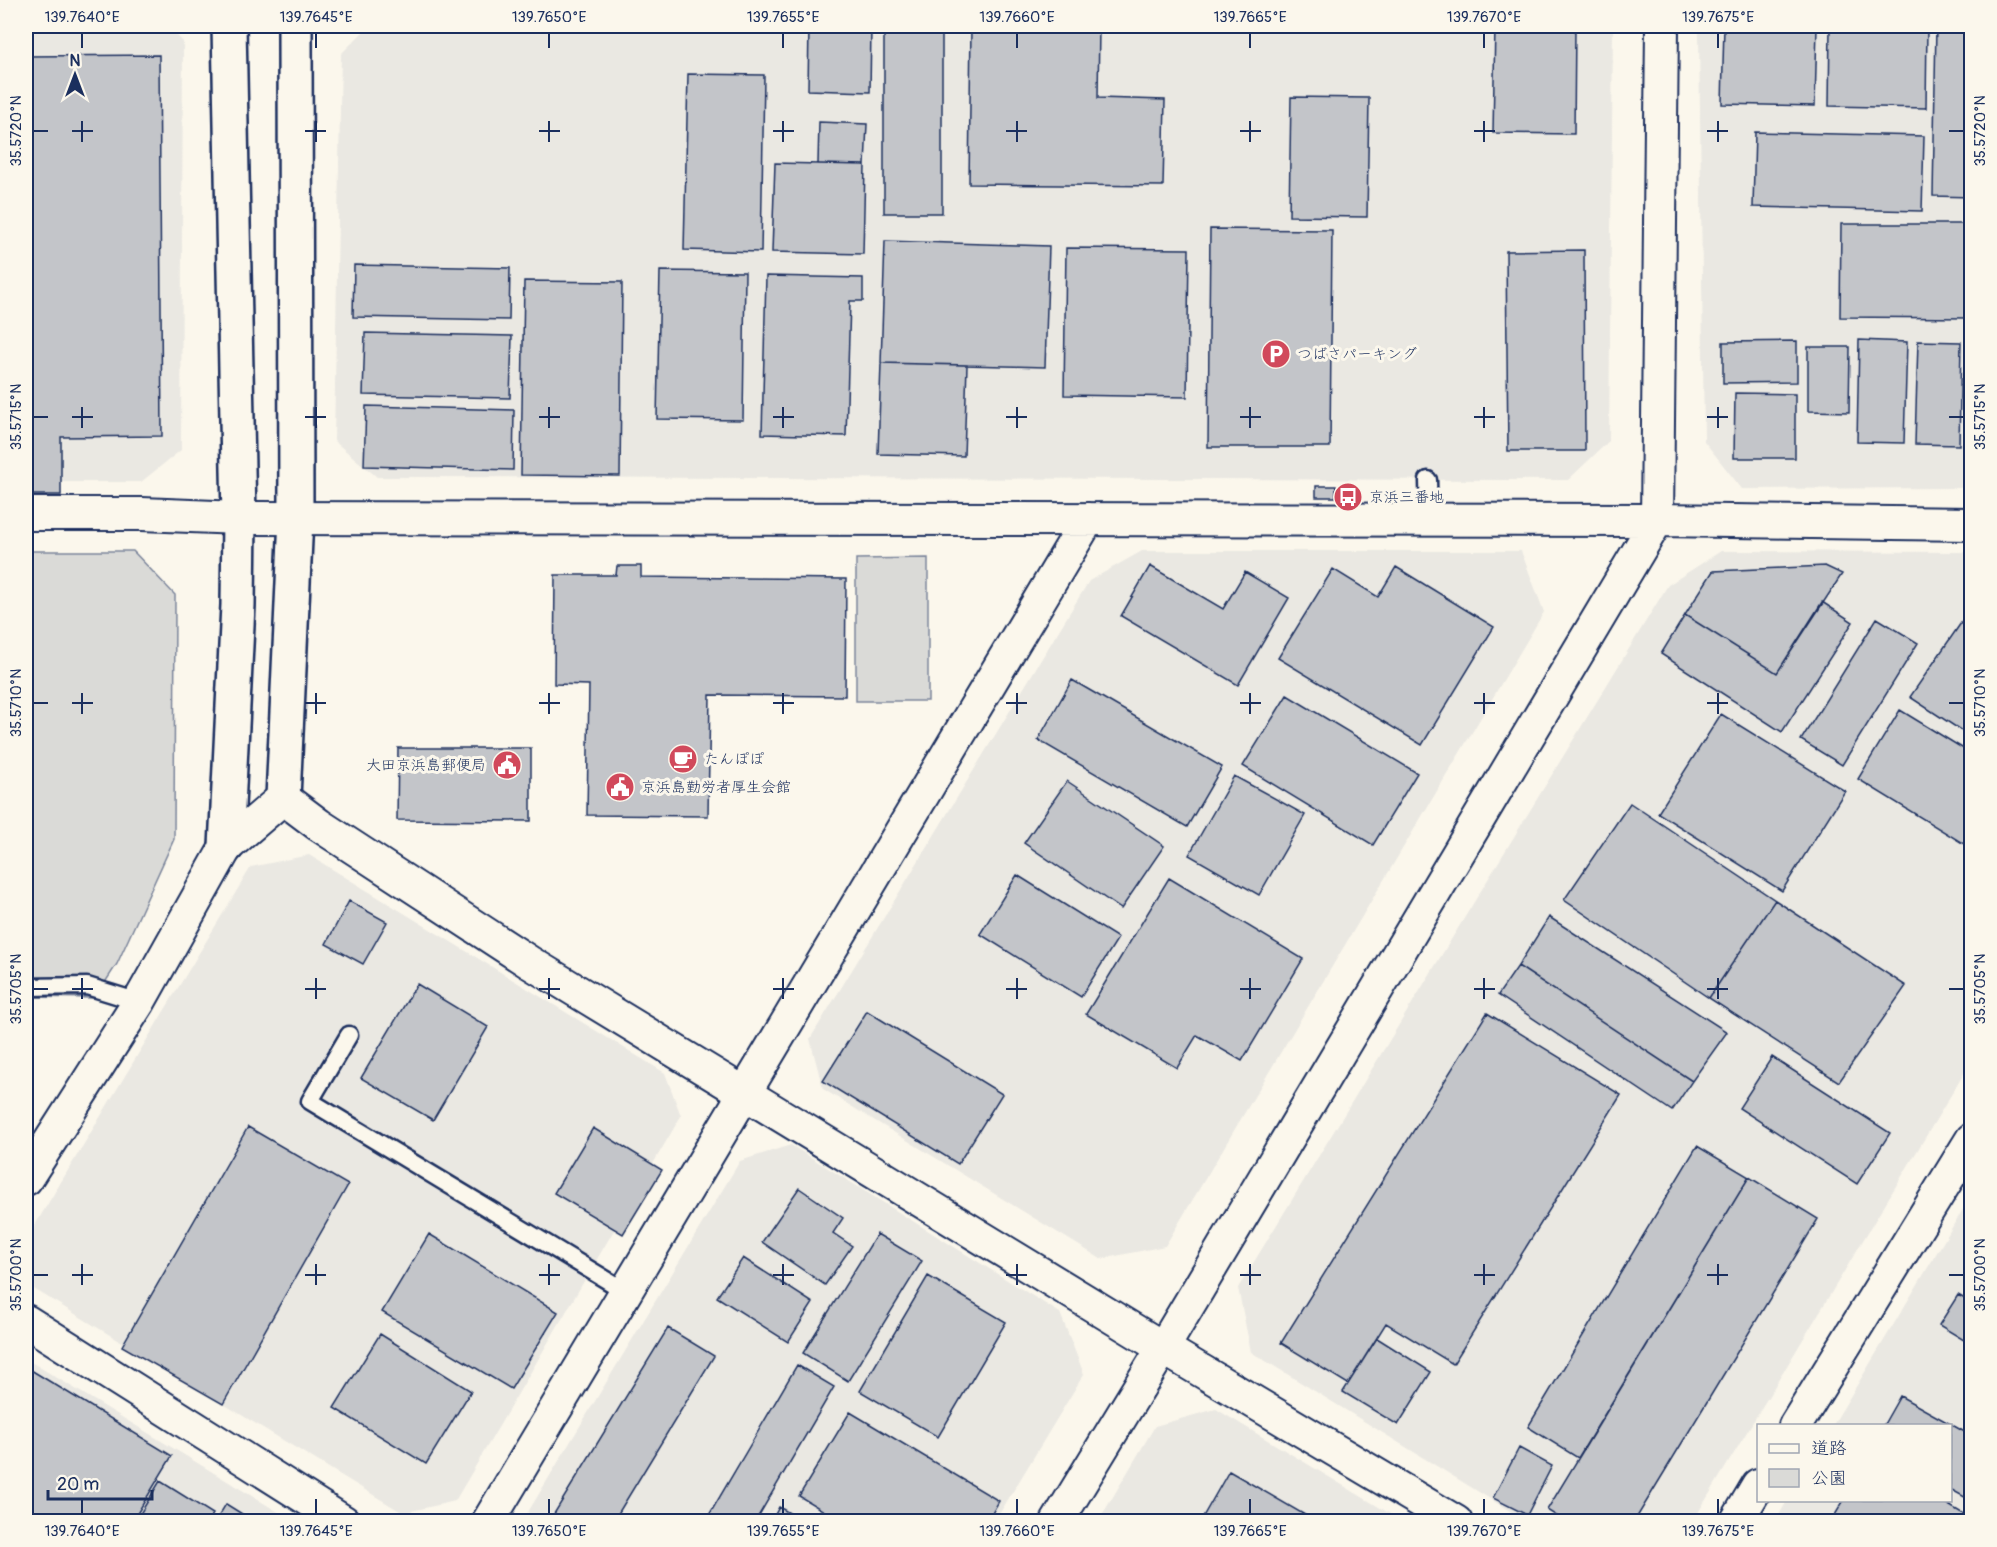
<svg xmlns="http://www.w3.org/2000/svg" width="1997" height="1547" font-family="Pangolin,'Klee One',sans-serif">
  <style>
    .built { fill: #eae8e2 }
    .green { fill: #dadad7; stroke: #7a849a; stroke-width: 1.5 }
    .building { fill: #c3c5c9; stroke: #1b2f5e; stroke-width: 1.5 }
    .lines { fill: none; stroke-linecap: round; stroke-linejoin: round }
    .lane-casing { stroke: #1b2f5e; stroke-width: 21 }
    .street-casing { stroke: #1b2f5e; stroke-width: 36 }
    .secondary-casing { stroke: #1b2f5e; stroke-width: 38 }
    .lane { stroke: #fbf7ec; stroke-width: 16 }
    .street { stroke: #fbf7ec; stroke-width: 32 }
    .secondary { stroke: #fbf7ec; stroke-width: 33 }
    .ticks { fill: none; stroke: #1b2f5e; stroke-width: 2 }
    .labels { text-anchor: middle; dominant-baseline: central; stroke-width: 6; stroke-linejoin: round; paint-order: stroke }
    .poi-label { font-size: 15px; fill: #1b2f5e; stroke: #fbf7ec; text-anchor: start }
    .neatline { fill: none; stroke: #1b2f5e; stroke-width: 2 }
    .ticks-label { font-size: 15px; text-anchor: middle; fill: #1b2f5e }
  </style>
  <rect width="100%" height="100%" fill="#fbf7ec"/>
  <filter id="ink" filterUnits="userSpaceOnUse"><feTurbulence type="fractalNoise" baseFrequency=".0167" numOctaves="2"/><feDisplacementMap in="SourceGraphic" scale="12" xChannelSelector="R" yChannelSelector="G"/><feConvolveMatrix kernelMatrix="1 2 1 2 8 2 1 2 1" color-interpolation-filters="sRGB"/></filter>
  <g filter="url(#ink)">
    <path class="built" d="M26,26h142l15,16 -2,408 -40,32h-115z
      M369,26h1241l3,2 -4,413 -41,39 -1191,-3 -43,-36 7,-387z
      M1705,26h266v462l-229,1 -38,-48 -5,-409z
      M1142,551h379l23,61 -379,634 -64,13 -278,-170 -13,-50 279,-458z
      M1721,551l250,1v510l-278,459h-167l-275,-169 -13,-64 430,-703z
      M309,855l356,218 16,43 -226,385 -52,12 -369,-224 -8,-49 225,-373z
      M791,1145l269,168 24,61 -89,147 -473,1 218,-361z
      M1971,1196v325l-196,1 12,-21 163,-1v-74l-117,-1z
      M26,1359l267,162h-267z
      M1216,1409l186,112 -304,1 57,-96z"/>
    <path class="green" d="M26,551h107l42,44 -1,244 -57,125 -22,34 -69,-1z
      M928,558v143h-72v-142z"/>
    <path class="building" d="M809,26h62l-1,66 -62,-2z
      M884,26h58v187h-58z
      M971,26h128l-1,72 67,2 -2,86 -194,-2z
      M1495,26h80l-1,108 -81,-1z
      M1724,26h93l-2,80 -93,-2z
      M1830,26h97l-1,82 -97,-2z
      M1936,26h36v171l-39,-1z
      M159,55l3,381 -101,1v58h-35v-439z
      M688,74l76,1 -3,177 -77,-2z
      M1291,97l78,1 -2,119 -78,-1z
      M819,122l48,2 -2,41 -47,-1z
      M1755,132l169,4 -2,75 -169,-4z
      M775,163l90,2 -2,89 -91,-2z
      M1841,224h131v94l-132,-1z
      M1210,229l122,1 -2,217h-122z
      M885,241l164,5 -4,121 -164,-4z
      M1066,248l123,1 -2,148 -123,-2z
      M1584,250l1,201h-77l-2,-200z
      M354,265l156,3 -1,52 -156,-3z
      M660,271l85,1 -2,148 -86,-1z
      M766,276l97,2v23h-13l-4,135 -84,-2z
      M524,281l98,1 -2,194 -99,-1z
      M365,333l147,3 -2,62 -147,-3z
      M1859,340l48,2 -3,101 -47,-1z
      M1797,341v41l-74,1v-41z
      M1918,341l43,1 -2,103 -44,-1z
      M1808,347h42l-1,65 -41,-1z
      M881,363l86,2 -3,91 -86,-2z
      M1735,393l60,1v64h-61z
      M366,406l148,4 -1,60 -149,-4z
      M1316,486h20v11h-20z
      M617,566h24v11l205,2 -1,117 -135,-1 -2,121 -121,-1 2,-130 -35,-1 1,-109h61z
      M1150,566l73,43 22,-37 44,26 -51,87 -117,-69z
      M1825,566l17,8 -65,99 -92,-58 28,-44z
      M1396,567l98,60 -72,118 -144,-87 55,-89 45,28z
      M1822,602l31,20 -71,110 -121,-78 24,-39 92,58z
      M1972,607v129l-1,1 -61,-40z
      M1877,618l41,25 -76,122 -41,-25z
      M1072,680l150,87 -35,60 -149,-87z
      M1287,695l130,78 -44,72 -130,-79z
      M1900,710l72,44v95l-114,-70z
      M1721,714l124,77 -63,100 -124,-78z
      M398,748h133v73l-134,-1z
      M1234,776l71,39 -46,80 -70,-40z
      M1067,781l97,65 -43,63 -97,-66z
      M1630,803l145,97 -66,98 -145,-98z
      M1017,875l101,63 -37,59 -101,-63z
      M1169,878l134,81 -61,102 -45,-26 -20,33 -91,-54z
      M1775,900l131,86 -67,96 -130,-84z
      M349,901l38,21 -24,42 -37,-20z
      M1549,917l178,115 -35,49 -174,-115z
      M1518,966l174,115 -20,30 -174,-116z
      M417,984l71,43 -55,93 -72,-42z
      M867,1011l135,83 -44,70 -135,-83z
      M1487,1013l134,82 -168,269 -67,-41 -38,61 -67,-41z
      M1772,1057l118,76 -33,51 -118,-76z
      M248,1127l100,58 -125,219 -101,-58z
      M593,1128l69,42 -39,64 -69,-41z
      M1697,1146l52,31 -171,281 -50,-31z
      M1749,1177l69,42 -184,303h-68l-19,-12z
      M799,1188l44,30 -10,15 19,13 -27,39 -63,-43z
      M429,1234l129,78 -47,77 -129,-77z
      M877,1234l45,27 -74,120 -45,-28z
      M743,1258l70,45 -25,39 -71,-45z
      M928,1276l78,46 -68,115 -78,-46z
      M1958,1295l14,8v42l-33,-20z
      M668,1328l46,28 -101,166h-64z
      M380,1334l91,57 -45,73 -92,-56z
      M1377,1338l54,34 -33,53 -55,-33z
      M797,1365l37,22 -79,135h-50z
      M26,1367l146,89 -40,66h-106z
      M1900,1396l72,40v65l-22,-12v-63h-67z
      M850,1412l149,89 -12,21h-145l-43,-26z
      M1519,1448l33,18 -25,49 -34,-17z
      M1229,1471l88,51h-117z
      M160,1481l53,33 -5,8h-73z
      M1844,1500h96l32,19v3h-126l-11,-7z
      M226,1504l29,18h-40z
      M779,1507l26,15h-34z"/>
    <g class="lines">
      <g class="lane-casing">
        <path id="lane" d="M1428,480l1,40
          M26,987l61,-1 52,16
          M349,1035l-39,66 315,190"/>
      </g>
      <g class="street-casing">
        <path id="street" d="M26,514h116l97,4 1418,2 315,4
          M26,1179l113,-177 87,-155 57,-49 36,27 210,137 634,386 293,174
          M26,1321l318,201
          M1795,1426l177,-287
          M488,1522l600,-1003
          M1057,1522l106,-174 494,-828 5,-494
          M1736,1522l22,-37"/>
      </g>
      <g class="secondary-casing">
        <path id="secondary" d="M283,798l13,-280 -1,-492
          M226,847l12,-242 1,-87 -10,-492"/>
      </g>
      <use href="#lane" class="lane"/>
      <use href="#street" class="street"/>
      <use href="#secondary" class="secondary"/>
    </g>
  </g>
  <path class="ticks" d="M82,33v15M316,33v15M549,33v15M783,33v15M1017,33v15M1250,33v15M1484,33v15M1718,33v15M82,121v21M316,121v21M549,121v21M783,121v21M1017,121v21M1250,121v21M1484,121v21M1718,121v21M33,131h15M72,131h21M305,131h21M539,131h21M773,131h21M1006,131h21M1240,131h21M1474,131h21M1707,131h21M1949,131h15M82,407v21M316,407v21M549,407v21M783,407v21M1017,407v21M1250,407v21M1484,407v21M1718,407v21M33,417h15M72,417h21M305,417h21M539,417h21M773,417h21M1006,417h21M1240,417h21M1474,417h21M1707,417h21M1949,417h15M82,693v21M316,693v21M549,693v21M783,693v21M1017,693v21M1250,693v21M1484,693v21M1718,693v21M33,703h15M72,703h21M305,703h21M539,703h21M773,703h21M1006,703h21M1240,703h21M1474,703h21M1707,703h21M1949,703h15M82,978v21M316,978v21M549,978v21M783,978v21M1017,978v21M1250,978v21M1484,978v21M1718,978v21M33,989h15M72,989h21M305,989h21M539,989h21M773,989h21M1006,989h21M1240,989h21M1474,989h21M1707,989h21M1949,989h15M82,1264v21M316,1264v21M549,1264v21M783,1264v21M1017,1264v21M1250,1264v21M1484,1264v21M1718,1264v21M33,1275h15M72,1275h21M305,1275h21M539,1275h21M773,1275h21M1006,1275h21M1240,1275h21M1474,1275h21M1707,1275h21M1949,1275h15M82,1499v15M316,1499v15M549,1499v15M783,1499v15M1017,1499v15M1250,1499v15M1484,1499v15M1718,1499v15"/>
  <defs>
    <g id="parking-disc" transform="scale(1.5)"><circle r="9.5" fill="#d1495b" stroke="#fbf7ec"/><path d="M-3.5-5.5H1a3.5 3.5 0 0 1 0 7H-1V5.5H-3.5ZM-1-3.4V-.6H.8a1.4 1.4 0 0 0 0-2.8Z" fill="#fff"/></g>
    <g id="bus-disc" transform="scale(1.5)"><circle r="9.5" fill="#d1495b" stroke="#fbf7ec"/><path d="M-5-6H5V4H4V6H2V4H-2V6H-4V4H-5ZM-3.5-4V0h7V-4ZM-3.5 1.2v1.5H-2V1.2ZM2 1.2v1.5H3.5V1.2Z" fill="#fff"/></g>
    <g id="cafe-disc" transform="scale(1.5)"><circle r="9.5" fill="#d1495b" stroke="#fbf7ec"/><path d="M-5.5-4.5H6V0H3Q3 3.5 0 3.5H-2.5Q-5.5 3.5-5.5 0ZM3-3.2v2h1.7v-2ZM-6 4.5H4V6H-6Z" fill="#fff"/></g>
    <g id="civic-disc" transform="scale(1.5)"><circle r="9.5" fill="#d1495b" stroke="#fbf7ec"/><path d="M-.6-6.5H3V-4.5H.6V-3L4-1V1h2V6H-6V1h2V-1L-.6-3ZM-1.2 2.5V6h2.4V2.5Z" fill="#fff"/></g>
  </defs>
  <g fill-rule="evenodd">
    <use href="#parking-disc" x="1276" y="354"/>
    <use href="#bus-disc" x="1348" y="497"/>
    <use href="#cafe-disc" x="683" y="759"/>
    <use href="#civic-disc" x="507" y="765"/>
    <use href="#civic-disc" x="620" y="787"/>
  </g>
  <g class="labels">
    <g class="poi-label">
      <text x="1297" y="354">つばさパーキング</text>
      <text x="1369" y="497">京浜三番地</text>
      <text x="704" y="759">たんぽぽ</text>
      <text x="486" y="765" text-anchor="end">大田京浜島郵便局</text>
      <text x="641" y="787">京浜島勤労者厚生会館</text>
    </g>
  </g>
  <rect width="1997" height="1547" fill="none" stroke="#fbf7ec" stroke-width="66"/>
  <rect x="1757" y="1424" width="195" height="78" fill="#fbf7ec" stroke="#a1a7b3" stroke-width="1.5"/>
  <rect x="1769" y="1444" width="30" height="9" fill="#fbf7ec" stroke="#a1a7b3" stroke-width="1.5"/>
  <text x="1811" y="1454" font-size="18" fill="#1b2f5e">道路</text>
  <rect x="1769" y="1469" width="30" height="18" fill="#dadad7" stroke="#a1a7b3" stroke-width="1.5"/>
  <text x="1811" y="1484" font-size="18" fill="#1b2f5e">公園</text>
  <g transform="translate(75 75)" stroke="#fbf7ec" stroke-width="4.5" paint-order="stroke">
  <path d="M0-4.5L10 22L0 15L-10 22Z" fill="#1b2f5e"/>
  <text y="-9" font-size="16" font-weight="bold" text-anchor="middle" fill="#1b2f5e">N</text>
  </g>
  <path d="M48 1490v9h104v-9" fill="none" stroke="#1b2f5e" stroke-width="3"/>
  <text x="57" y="1490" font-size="18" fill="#1b2f5e" stroke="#fbf7ec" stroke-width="4.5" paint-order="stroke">20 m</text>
  <rect x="33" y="33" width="1931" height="1481" class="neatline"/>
  <g class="ticks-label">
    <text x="82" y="22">139.7640°E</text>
    <text x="316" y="22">139.7645°E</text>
    <text x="549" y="22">139.7650°E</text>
    <text x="783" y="22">139.7655°E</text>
    <text x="1017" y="22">139.7660°E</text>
    <text x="1250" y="22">139.7665°E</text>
    <text x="1484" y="22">139.7670°E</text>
    <text x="1718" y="22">139.7675°E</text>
    <text transform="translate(16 131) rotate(-90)" y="5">35.5720°N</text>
    <text transform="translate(1980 131) rotate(-90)" y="5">35.5720°N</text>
    <text transform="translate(16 417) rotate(-90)" y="5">35.5715°N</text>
    <text transform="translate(1980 417) rotate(-90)" y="5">35.5715°N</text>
    <text transform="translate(16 703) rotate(-90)" y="5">35.5710°N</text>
    <text transform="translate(1980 703) rotate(-90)" y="5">35.5710°N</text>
    <text transform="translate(16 989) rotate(-90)" y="5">35.5705°N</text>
    <text transform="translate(1980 989) rotate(-90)" y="5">35.5705°N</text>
    <text transform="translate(16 1275) rotate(-90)" y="5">35.5700°N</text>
    <text transform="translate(1980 1275) rotate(-90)" y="5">35.5700°N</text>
    <text x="82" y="1536">139.7640°E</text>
    <text x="316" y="1536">139.7645°E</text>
    <text x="549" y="1536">139.7650°E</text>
    <text x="783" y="1536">139.7655°E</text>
    <text x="1017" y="1536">139.7660°E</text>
    <text x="1250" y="1536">139.7665°E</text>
    <text x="1484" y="1536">139.7670°E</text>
    <text x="1718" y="1536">139.7675°E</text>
  </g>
</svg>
